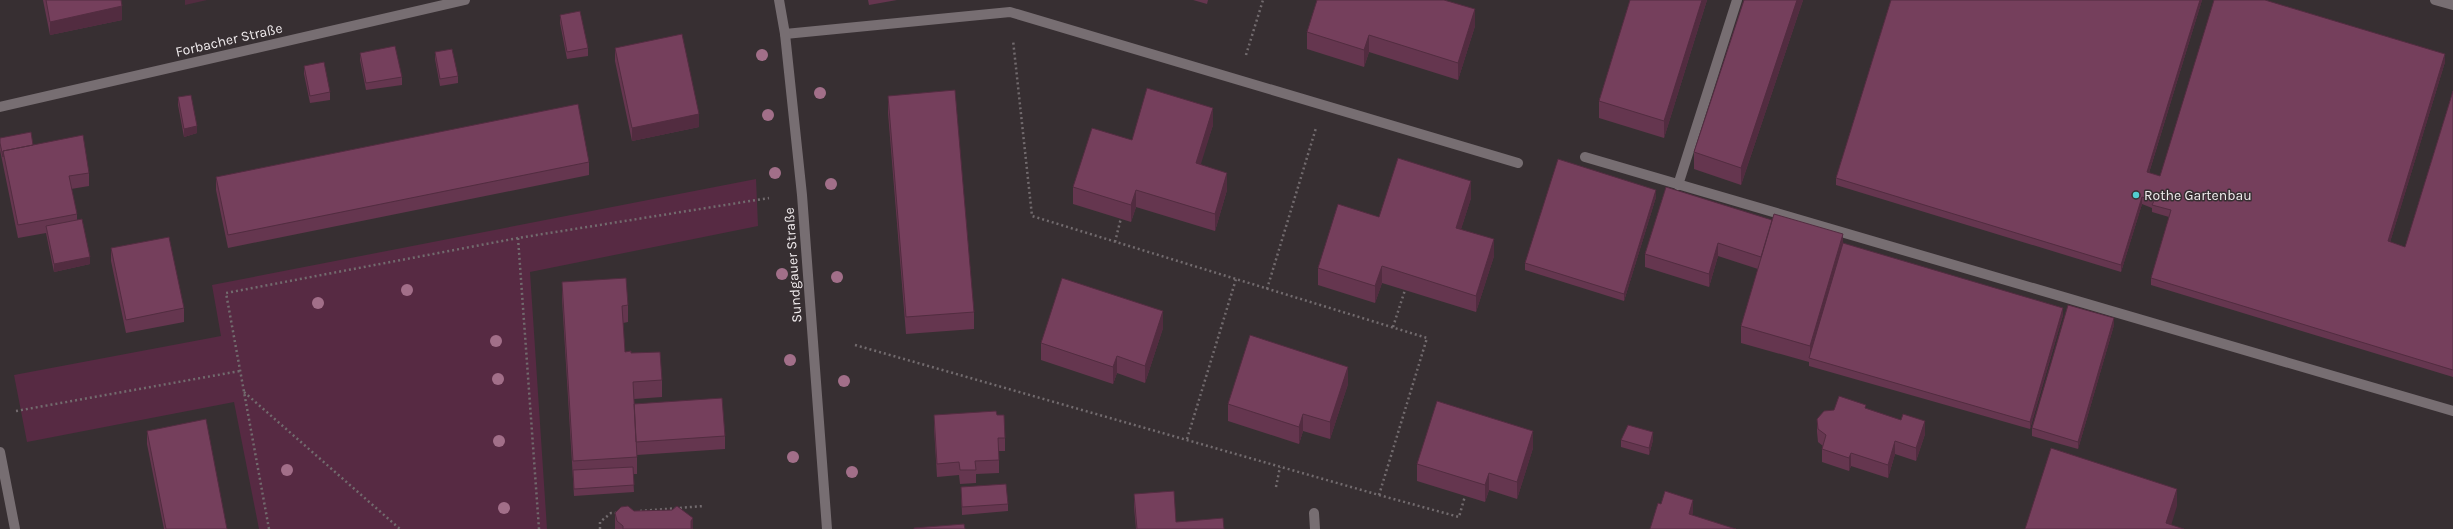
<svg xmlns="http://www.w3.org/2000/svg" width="2453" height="529" font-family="Karla,sans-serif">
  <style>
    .green { fill: #572a43 }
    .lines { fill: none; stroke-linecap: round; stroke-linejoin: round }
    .path { stroke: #726b6e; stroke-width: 2.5; stroke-dasharray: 2 3; stroke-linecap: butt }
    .lane { stroke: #776e72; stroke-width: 10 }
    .street { stroke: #776e72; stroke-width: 10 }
    .secondary { stroke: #776e72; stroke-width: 10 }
    .tree { fill: #a26f89 }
    .wall { fill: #65364f }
    .shaded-wall { fill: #522c40 }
    .building { fill: #753f5c; stroke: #522c40 }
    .poi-dot { fill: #52cdd0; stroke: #372f32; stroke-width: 1.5 }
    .labels { text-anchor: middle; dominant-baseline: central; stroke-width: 3; stroke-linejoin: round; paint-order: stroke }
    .street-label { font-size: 14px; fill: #f2edef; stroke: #372f32 }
    .poi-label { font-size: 14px; fill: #f2edef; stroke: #372f32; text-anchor: start }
  </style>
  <rect width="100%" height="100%" fill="#372f32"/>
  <path class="green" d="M756,179l2,47 -228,46 17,257h-288l-25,-127 -207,40 -13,-67 207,-39 -9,-51z"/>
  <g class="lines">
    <path class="path" d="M1246,55l17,-55
      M518,238l21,291
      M1115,242l6,-24
      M1267,289l49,-161
      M1393,327l12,-37
      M855,345l524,150 48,-157 -395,-122 -19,-176
      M244,392l156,137
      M16,411l224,-40
      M1187,439l49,-160
      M1276,487l4,-20
      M1379,495l80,22 6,-21
      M640,511l64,-5
      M269,529l-43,-236 292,-55 251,-40
      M600,529v-7l11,-9h8"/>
    <path class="lane" d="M785,34l225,-22 508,151
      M1585,157l868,254
      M1678,185l59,-185"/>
    <path class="street" d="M2435,0l18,5
      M0,107l465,-107
      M0,452l15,77
      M1314,513l1,16"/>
    <path class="secondary" d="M779,0l6,34 17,161 25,334"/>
  </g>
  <g class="tree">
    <circle cx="762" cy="55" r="6"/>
    <circle cx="820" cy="93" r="6"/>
    <circle cx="768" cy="115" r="6"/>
    <circle cx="775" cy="173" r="6"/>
    <circle cx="831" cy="184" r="6"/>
    <circle cx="782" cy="274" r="6"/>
    <circle cx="837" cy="277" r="6"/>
    <circle cx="407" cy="290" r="6"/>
    <circle cx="318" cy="303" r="6"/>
    <circle cx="496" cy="341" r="6"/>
    <circle cx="790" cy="360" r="6"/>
    <circle cx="498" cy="379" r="6"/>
    <circle cx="844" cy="381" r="6"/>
    <circle cx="499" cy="441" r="6"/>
    <circle cx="793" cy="457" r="6"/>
    <circle cx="287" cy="470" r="6"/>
    <circle cx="852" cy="472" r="6"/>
    <circle cx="504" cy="508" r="6"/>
  </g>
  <path class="wall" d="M43,0h78l1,20 -72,15z
    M868,0h29l-28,5z
    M1193,0h15l-1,4z
    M1630,0h77l-43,138 -65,-20v-17z
    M1744,0h59l-62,185 -47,-16v-17z
    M1891,0h311l-53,173 11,3 285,-114 -55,180 15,5 48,-156v286l-302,-92v-7l18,-61 -17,-5v-4l-10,-4 -21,68 -285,-87v-7z
    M560,15l28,33v8l-21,3 -7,-36z
    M1475,26l-17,54 -89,-28 -5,15 -57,-18v-17z
    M615,48l84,79 -67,14 -17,-80z
    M435,52l23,24v7l-18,3 -5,-27z
    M360,53l42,24v8l-36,5 -6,-30z
    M304,66l26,26v8l-20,3 -6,-29z
    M888,96l86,216v17l-68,5 -18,-221z
    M178,97l19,36 -13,4 -6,-32z
    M1213,125l-13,39 27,26 -12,41 -79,-24 -5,15 -58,-18v-17l59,-47z
    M0,138l33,7 56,28v13l-18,3 6,25v6l13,44 -36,8 -8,-39 -28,5 -18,-88z
    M589,162v13l-361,73 -12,-58v-13z
    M1666,187l177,56 220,72 -33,114 -221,-63v-4l-68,-19v-17l17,-57 -40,-13 -9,31 -64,-20v-13z
    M1656,197l-32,104 -99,-31v-7z
    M1471,198l-10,31 33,27 -18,56 -94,-29 -7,20 -57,-18v-17l61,-51z
    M111,248l73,60v14l-58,11 -15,-72z
    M562,282l66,23v17l-5,1 2,29 6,1 31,27v17l-28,2v5l91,32v13l-88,6v19h-4l1,18 -60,4 -12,-197z
    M2114,325l-36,124 -46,-13v-8z
    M1163,328l-18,55 -28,-10 -4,11 -72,-24v-17z
    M1348,384l-18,55 -27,-8 -4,13 -71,-23v-17z
    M1866,409l59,25 -9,27 -21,-7 -7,24 -37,-12 -2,5 -27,-9v-13l1,-3 -5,-4 -1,-10v-13z
    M934,415h63l8,23v13h-6v22l-23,1v9l-16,1 -1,-9 -22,2 -3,-49z
    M147,431l80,98h-63l-17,-85z
    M1621,440h32l-4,15 -28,-8z
    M1533,448l-16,51 -28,-9 -4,12 -68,-21v-17z
    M961,487l47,17v7l-46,4z
    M1134,494l42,28 48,7h-88l-2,-22z
    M634,511l59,18h-78v-16z"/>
  <path class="shaded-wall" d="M185,0h22l-22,5z
    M1702,0h5l-43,138v-17z
    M1797,0h6l-62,185v-17z
    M2200,0h2l-55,179v-7z
    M122,6v14l-72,15v-13z
    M1475,9v17l-17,54v-17z
    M1369,35v17l-5,15v-17z
    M2445,54v8l-57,187v-8z
    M1213,108v17l-17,55v-17z
    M699,114v13l-67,14v-13z
    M197,126v7l-13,4v-8z
    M1227,173v17l-12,41v-17z
    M1471,181v17l-15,47v-17z
    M1136,190v17l-5,15v-17z
    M1656,190v7l-32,104v-7z
    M2142,197v7l-21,68v-7z
    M1843,234v17l-33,108v-13z
    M1494,239v17l-18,56v-16z
    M1718,243v13l-9,31v-13z
    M90,257v7l-36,8v-8z
    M1382,266v17l-7,20v-17z
    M2063,308v7l-33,114v-7z
    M1163,311v17l-18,55v-17z
    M2114,318v7l-36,124v-7z
    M1117,356v17l-4,11v-17z
    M1348,367v17l-18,55v-17z
    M1303,414v17l-4,13v-17z
    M1925,421v13l-9,27v-13z
    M1533,431v17l-16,51v-17z
    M1653,432v8l-4,15v-7z
    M1895,441v13l-7,24v-13z
    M1851,453v13l-2,5v-13z
    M1489,473v17l-4,12v-17z
    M2177,489v17l-7,23 -4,-6z
    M1693,500v13l-4,15v-14z
    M693,518v11h-2v-8z"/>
  <path class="building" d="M46,0h75l1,6 -72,16z
    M1317,0h127l31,9 -17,54 -89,-28 -5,15 -57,-18z
    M1630,0h72l-38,121 -65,-20z
    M1744,0h53l-56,168 -47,-16z
    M1891,0h309l-53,172 13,4 54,-176h51l180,54 -57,187 17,6 48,-156v279l-302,-92 20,-68 -19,-5 2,-4 -12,-4 -21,68 -285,-87z
    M580,11l8,37 -21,4 -7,-37z
    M682,34l17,80 -67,14 -17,-80z
    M395,46l7,31 -36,6 -6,-30z
    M452,49l6,27 -18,3 -5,-27z
    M324,62l6,30 -20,4 -6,-30z
    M1147,88l66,20 -17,55 31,10 -12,41 -79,-24 -5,15 -58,-18 19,-59 40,12z
    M955,90l19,222 -68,5 -18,-221z
    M191,95l6,31 -13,3 -6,-32z
    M578,104l11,58 -361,73 -12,-58z
    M31,132l2,13 -30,6v6l-3,-14v-5z
    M83,135l6,38 -20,3 8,38 -59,11 -15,-74z
    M1398,158l73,23 -15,47 38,11 -18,57 -94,-30 -7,20 -57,-18 20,-64 41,13z
    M1558,159l98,31 -32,104 -99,-31z
    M1666,187l106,33 -11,37 -43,-14 -9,31 -64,-20z
    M1774,214l69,20 -33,112 -69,-20z
    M82,219l8,38 -36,7 -8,-38z
    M169,237l15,71 -58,12 -15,-72z
    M1843,243l220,65 -33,114 -221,-64z
    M626,278l2,27 -6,1 3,46 6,-1v2l29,-1 2,28 -29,2 4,75 -64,4 -11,-179z
    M1062,278l101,33 -18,55 -28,-10 -4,11 -72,-24z
    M2068,305l46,13 -36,124 -46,-14z
    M1250,335l98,32 -18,55 -27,-8 -4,13 -71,-23z
    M1839,396l27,9 -1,3 36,12 2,-6 22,7 -9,27 -21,-7 -7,24 -37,-12 -2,5 -27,-9 4,-14 -8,-6 -1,-10 7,-8 10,-1z
    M722,398l3,38 -89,6 -2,-38z
    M1437,401l96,30 -16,51 -28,-9 -4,12 -68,-21z
    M996,411l1,4h7l1,23h-7l1,22 -24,1 1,9h-16l-1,-8 -22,2 -3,-49z
    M206,419l21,110h-61l-19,-98z
    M1628,425l25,7 -4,16 -28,-8z
    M2051,448l126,41 -11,34 18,6h-159z
    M633,467l1,18 -60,4 -1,-19z
    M1006,484l2,20 -46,3 -1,-20z
    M1174,491l2,31 47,-4 1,11h-87l-3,-35z
    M1665,491l28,9 -4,14 47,15h-86l8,-26 3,1z
    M628,506l6,5 38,-1 5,-4 16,12 -2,3v8h-68v-3l-6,-5 -2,-8 6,-6z
    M964,524l1,5h-51v-1z"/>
  <circle class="poi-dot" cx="2136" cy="195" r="4"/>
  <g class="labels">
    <g class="street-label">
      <text transform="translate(229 40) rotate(-13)">Forbacher Straße</text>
      <text transform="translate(793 265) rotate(-94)">Sundgauer Straße</text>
    </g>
    <g class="poi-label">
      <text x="2144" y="195">Rothe Gartenbau</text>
    </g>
  </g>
</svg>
